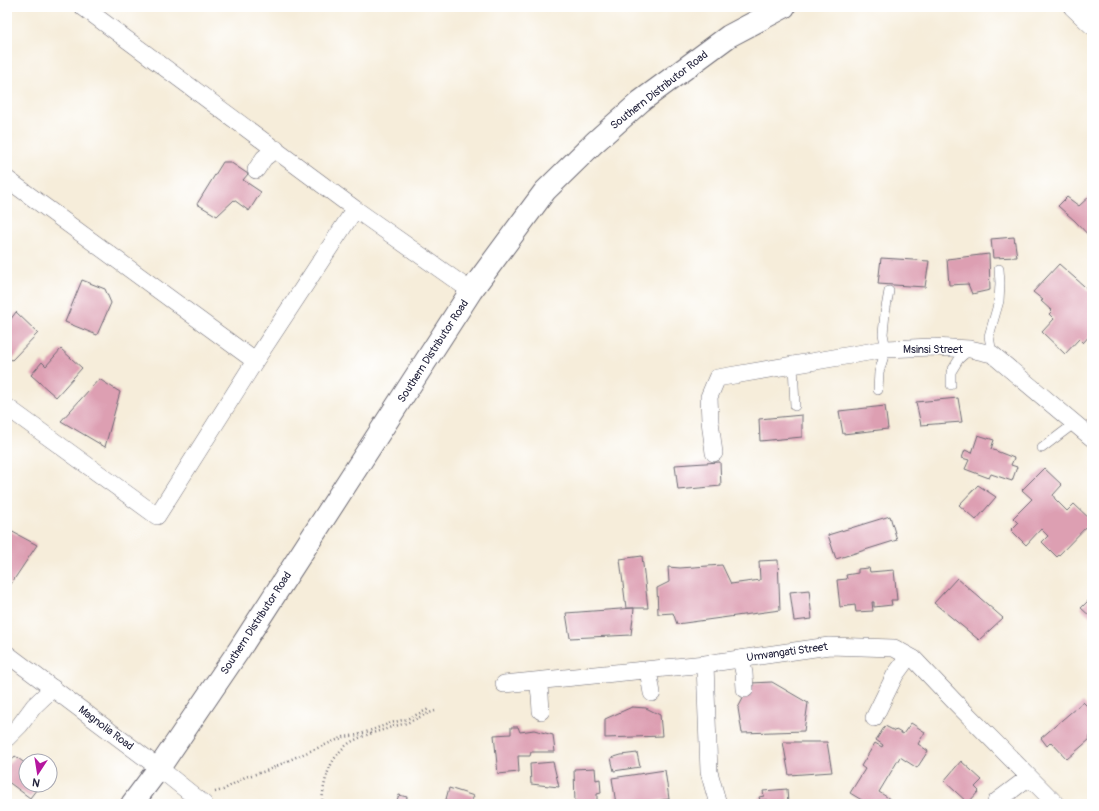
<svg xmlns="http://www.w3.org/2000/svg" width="1099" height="811" font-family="Pangolin,sans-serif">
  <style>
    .building { fill: #dd9fb2 }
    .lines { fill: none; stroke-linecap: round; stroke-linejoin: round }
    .service-casing { stroke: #6c6973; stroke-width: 10 }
    .minor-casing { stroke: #6c6973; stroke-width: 18 }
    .tertiary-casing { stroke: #6c6973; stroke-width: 24 }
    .path { stroke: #6c6973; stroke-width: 2.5; stroke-dasharray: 1 3; stroke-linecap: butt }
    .service { stroke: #fff; stroke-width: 9 }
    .minor { stroke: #fff; stroke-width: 17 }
    .tertiary { stroke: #fff; stroke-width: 22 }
    .labels { text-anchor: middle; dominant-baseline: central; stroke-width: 3; stroke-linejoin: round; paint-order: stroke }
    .street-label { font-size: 11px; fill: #22223b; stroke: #fff }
  </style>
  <rect width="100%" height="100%" fill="#fff"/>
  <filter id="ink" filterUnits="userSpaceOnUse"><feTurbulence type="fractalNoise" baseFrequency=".025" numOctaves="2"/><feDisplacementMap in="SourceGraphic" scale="8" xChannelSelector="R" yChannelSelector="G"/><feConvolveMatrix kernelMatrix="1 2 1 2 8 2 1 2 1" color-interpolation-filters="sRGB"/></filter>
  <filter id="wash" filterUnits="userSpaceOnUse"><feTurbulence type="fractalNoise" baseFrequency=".012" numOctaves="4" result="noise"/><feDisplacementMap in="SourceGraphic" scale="16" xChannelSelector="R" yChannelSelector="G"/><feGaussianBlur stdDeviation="0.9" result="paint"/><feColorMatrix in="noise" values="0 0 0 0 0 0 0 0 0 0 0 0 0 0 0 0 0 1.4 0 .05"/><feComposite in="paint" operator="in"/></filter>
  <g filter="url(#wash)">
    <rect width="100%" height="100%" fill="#f6edda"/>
    <g id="blocks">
      <path class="building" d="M223,162h7l18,12 -5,6 18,12 -12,19 -15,-11 -17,16 -20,-12z
        M1092,194v45l-17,-18 -17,-15 9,-9 12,9z
        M1014,237l3,20 -24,1 -2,-19z
        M989,254l1,36 -18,4 -4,-10 -19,1 -2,-26z
        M881,258l48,3 -4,26 -47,-3z
        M1059,264l33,29v40l-9,10 -4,-4 -14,15 -23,-22 12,-13 -5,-5 3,-3 -11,-10 2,-1 -10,-8z
        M82,280l23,9 6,14 -14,32 -32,-13z
        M16,312l22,21 -26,27 -5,-3v-33z
        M61,349l21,19 -26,29 -25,-22 11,-13 4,4z
        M99,379l21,13 -15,55 -44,-26z
        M958,398l4,24 -41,3 -5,-23z
        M885,406l3,23 -45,5 -4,-23z
        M802,415v22l-42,4 -1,-22z
        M978,435l16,5 -3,9 23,9 -3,7 6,2 -5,14 -21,-7 -2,4 -24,-9 4,-9 -7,-2 3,-8 7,3z
        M720,462l1,24 -43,4 -3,-25z
        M1044,468l18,17 -9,10 2,4 12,12 7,-7 18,17 -35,36 -15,-15 6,-6 -7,-7 -15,16 -15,-15 7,-7 -5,-5 19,-19 -10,-9z
        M978,485l18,12 -20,23 -17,-15z
        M890,516l7,24 -61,19 -8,-24z
        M7,529l30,16 -26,39 -4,-1z
        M642,556l6,52h-22l-6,-49z
        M778,560l2,50 -103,14 -4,-11 -15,1 -1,-26 12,-6 -1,-15 12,1 42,-3 9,19 29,-4 -1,-19z
        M869,568l1,4 24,-2 3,30h-6l1,5 -18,2v-5h-2l1,9 -17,1 -1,-7 -15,2 -3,-27 10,-1 -1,-4 12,-2v-4z
        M957,578l46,40 -24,22 -45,-37z
        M809,590l3,29 -18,2 -4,-29z
        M1092,597v21l-11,-10z
        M634,608l-3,27 -61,3 -4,-25z
        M772,682l36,21 -4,28 -62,2 -4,-25 13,-25z
        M1083,702l9,9v19l-3,10 -22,19 -16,-17 -4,4 -6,-8z
        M632,707l14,1 14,7 2,21 -57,2v-19z
        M911,723l14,9 -7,12 10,7 -11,17 -17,-11 -21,35 11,7 -3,5h-23l1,-2 -15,-9 15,-24 -4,-3 14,-23 7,4 1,-2 -7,-5 9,-14 10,5 1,-1 7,4z
        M511,727h7l2,5 14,-2 19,5 2,17h-24l-1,4h-12l1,16 -21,2 -4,-39 17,-1z
        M783,742h44l5,30 -43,3z
        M637,753l3,14 -26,4 -3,-13 10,-3z
        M15,756l11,8v21h14l-10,13 -23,-17v-15z
        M961,761l21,19 -7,7 4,4 -11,12 -24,-22z
        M553,762l6,25 -28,-3 -1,-20z
        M595,768l1,12 4,-1 1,14 -4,1v10h-22l-1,-35z
        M665,770l4,29 -33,5h-20l-4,-26z
        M449,788l25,8 -4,8h-23l-2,-1z
        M787,789l1,15h-20v-4h-8l-1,-3 5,-1 -1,-5z
        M399,795l8,2 -1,6 -9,-3z"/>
    </g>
  </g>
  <g filter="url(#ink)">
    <use href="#blocks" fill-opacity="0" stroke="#6c6973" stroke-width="1"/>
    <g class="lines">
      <g class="service-casing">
        <path id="service" d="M992,354l-3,-18 10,-35 1,-18 -1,-14
          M793,365l2,41
          M951,385v-13l8,-13 10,-9
          M878,390l1,-18 7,-23 -3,-15 2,-21 4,-22
          M1042,448l33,-25"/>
      </g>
      <g class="minor-casing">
        <path id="minor" d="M83,7l272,202 116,82
          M1072,7l20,19
          M256,170l8,-12 12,-9
          M7,179l248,182
          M7,407l150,109 98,-155 100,-152
          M714,453l-4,-32 -1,-24 8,-19 169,-29 47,-2 37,2 22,5 100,84
          M7,654l152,114 45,36
          M741,659l3,14 1,16
          M705,664l4,108 9,32
          M648,670l4,23
          M538,681l2,14 1,16
          M504,684l201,-20 124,-18 65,2 20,11 39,41 103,104
          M874,718l21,-43 14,-19
          M7,738l13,-13 14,-19 19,-18
          M996,802l33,-25"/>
      </g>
      <g class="tertiary-casing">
        <path id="tertiary" d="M132,804l27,-36 80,-118 232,-359 74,-100 49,-48 47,-42 88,-65 55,-29"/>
      </g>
      <path class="path" d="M215,792l8,-2 22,-13 21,-6 30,-14 48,-20 14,-2 33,-12 16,-4 22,-10
        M322,804c1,-23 8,-49 29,-62 11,-6 24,-10 35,-13 7,-3 14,-4 21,-6 9,-4 18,-9 28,-12"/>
      <use href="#service" class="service"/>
      <use href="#minor" class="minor"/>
      <use href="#tertiary" class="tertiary"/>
    </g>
  </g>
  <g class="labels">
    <g class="street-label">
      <text transform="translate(659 90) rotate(-38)">Southern Distributor Road</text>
      <text x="933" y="349">Msinsi Street</text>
      <text transform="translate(433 351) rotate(-57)">Southern Distributor Road</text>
      <text transform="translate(256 623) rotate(-57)">Southern Distributor Road</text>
      <text transform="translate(787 652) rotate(-8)">Umvangati Street</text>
      <text transform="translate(106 728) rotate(37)">Magnolia Road</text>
    </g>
  </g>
  <rect width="1099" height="811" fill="none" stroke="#fff" stroke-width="24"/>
  <g transform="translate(38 773) rotate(192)"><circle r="19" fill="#ffffff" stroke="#a7a7b1"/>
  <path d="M0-3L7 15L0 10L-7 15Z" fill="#b5179e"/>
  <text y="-6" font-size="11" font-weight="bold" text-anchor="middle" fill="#22223b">N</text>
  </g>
</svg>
